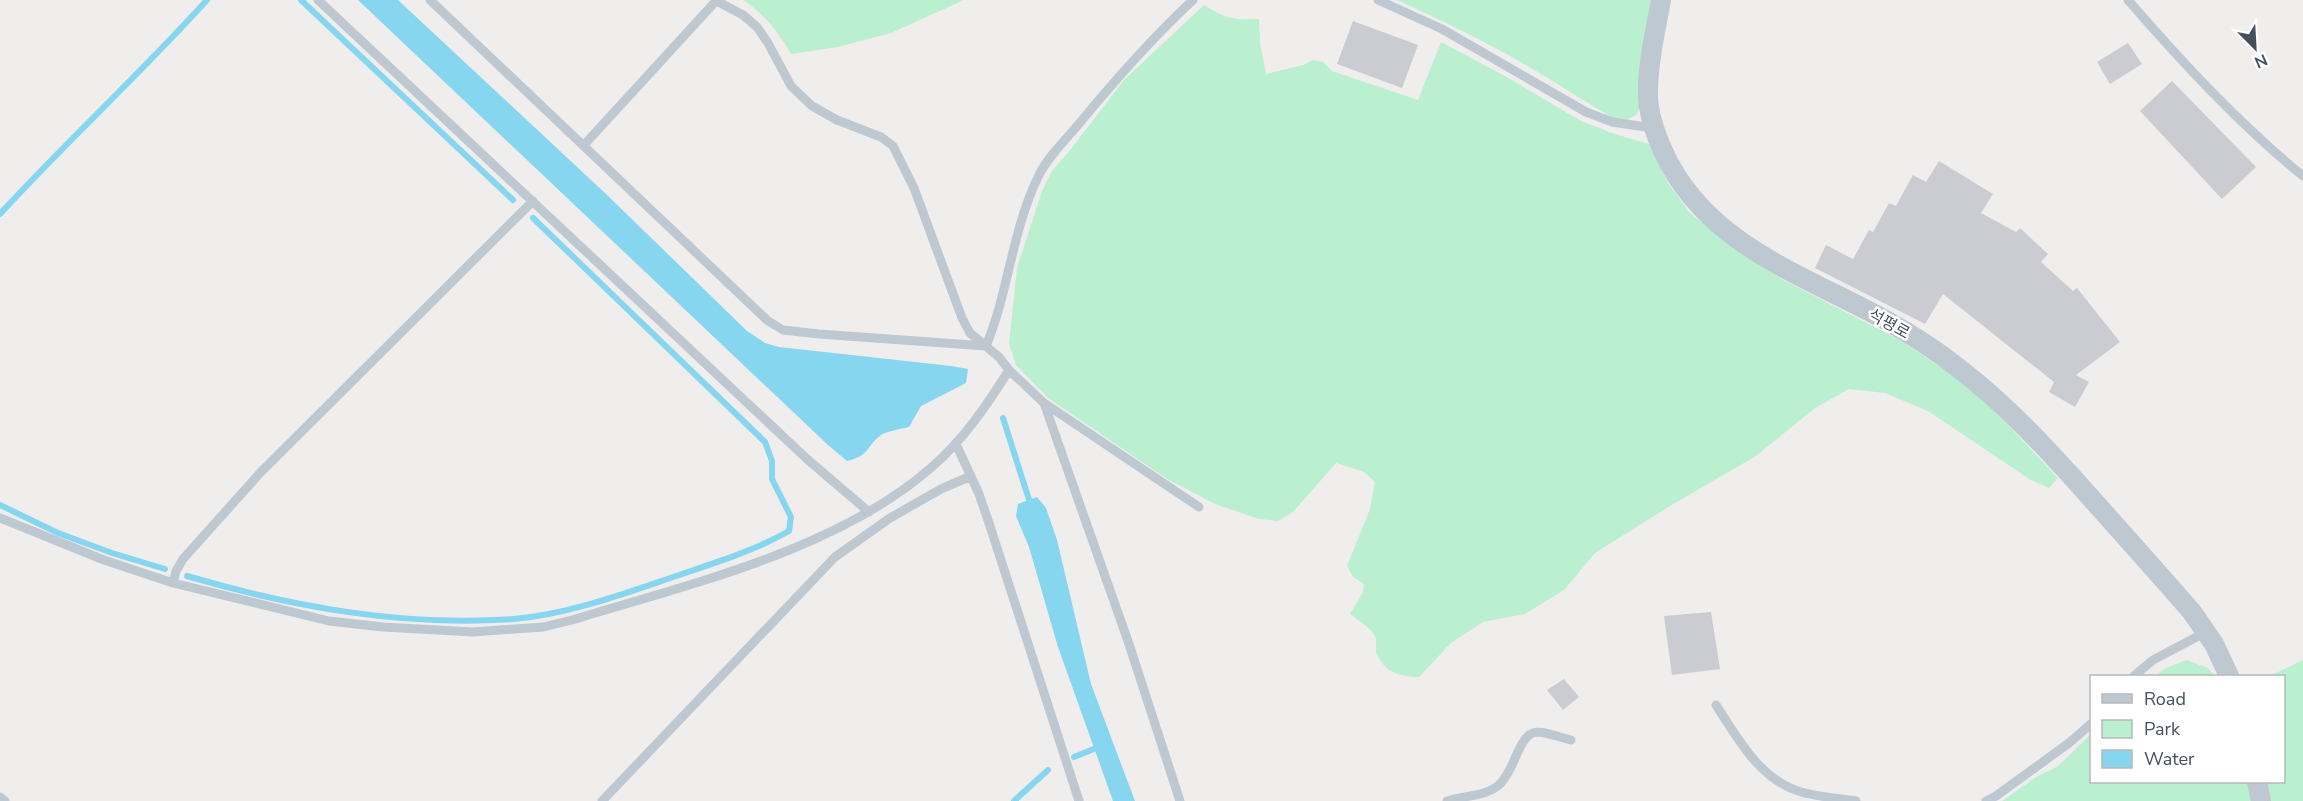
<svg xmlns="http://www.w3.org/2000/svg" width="2303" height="801" font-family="'Nunito Sans','Noto Sans KR',sans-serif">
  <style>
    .green { fill: #baf0cf }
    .water { fill: #85d6ee }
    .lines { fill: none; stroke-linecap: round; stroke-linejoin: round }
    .stream { stroke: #85d6ee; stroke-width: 6 }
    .building { fill: #caccd2 }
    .service { stroke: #bdc8d0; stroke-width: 9 }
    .minor { stroke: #bdc8d0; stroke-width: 20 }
    .labels { text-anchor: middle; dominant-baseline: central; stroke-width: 5; stroke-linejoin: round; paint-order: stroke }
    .street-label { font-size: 16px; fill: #45505b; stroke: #fff }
  </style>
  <rect width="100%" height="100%" fill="#f0eded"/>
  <path class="green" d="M743,0h221l-73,33 -53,14 -47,7c-14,-24 -25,-38 -48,-54z
    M1397,0h256l-9,97 -7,17 -15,9c-33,-18 -64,-40 -98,-59 -41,-24 -84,-44 -127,-64z
    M1204,5c23,14 29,15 55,14l1,24 6,31 37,-9 10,-5 10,2 9,9 86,29 23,-58 64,34 76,45 34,13 34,10 19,39 22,30 36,28 57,39 119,61 62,42 44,42 50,53 -9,10 -18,-8 -103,-69 -43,-18 -36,-4 -34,19 -59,48 -86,50 -75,47 -31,37 -39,24 -42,8 -32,21 -32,34c-18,0 -35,-5 -42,-23 -3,-6 1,-12 -2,-18 -5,-9 -17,-16 -25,-22l13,-22 1,-8 -11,-7 -6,-11 23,-57 5,-27 -11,-10 -28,-9 -43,49 -15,9 -19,-2 -44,-15 -48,-25 -119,-81 -32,-33 -7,-21 8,-76 25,-77 10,-20 19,-22 53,-69z
    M2187,660l21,8 7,8h-61l14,-9z
    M2303,660v141h-301l34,-24 22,-11 33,-32 1,48h192v-106h-14z"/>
  <path class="water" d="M358,0h40l208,194 141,137 18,12 14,4 172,19 17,3 -2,14 -45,23 -12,21c-8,2 -21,4 -28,8 -14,10 -11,21 -34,26l-19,-16z
    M1037,497l9,11 11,32 34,144 44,117h-22l-55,-154 -29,-100 -13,-31 2,-12z"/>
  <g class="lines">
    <path class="stream" d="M301,0l212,200
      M0,214c67,-73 140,-140 207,-214
      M1003,418l28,88
      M0,505l58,28 54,20 53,16
      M187,576c106,31 216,51 327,43 55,-5 109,-25 162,-43 38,-13 78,-25 113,-45l2,-14 -19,-38v-18l-7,-19 -232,-224
      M1074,757l27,-11
      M1014,801l34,-31"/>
  </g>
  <path class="building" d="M1353,21l65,24 -16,43 -65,-24z
    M2128,43l14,21 -32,20 -13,-22z
    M2172,81l84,86 -34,32 -82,-88z
    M1939,161l54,33 -12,19 35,19 4,-4 28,26 -7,8 32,29 4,-3 43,54 -44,33 13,7 -14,25 -26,-15 5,-10 -111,-88 -18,30 -110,-56 11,-23 27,14 16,-29 4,2 16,-29 7,3 17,-31 13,7z
    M1711,612l9,57 -48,6 -8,-59z
    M1564,679l15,18 -16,13 -16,-20z"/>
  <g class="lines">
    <path class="service" d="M318,0l489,459 62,53
      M430,0l338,321 15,9 36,4 167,12
      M715,0l28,15 14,12 11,16 23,43 21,20 25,14 44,17 12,9 21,42 48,130 8,15 29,24 10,13 35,33 85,241 51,157
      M1378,0l64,29 144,83 26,10 41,6
      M2128,0c54,62 111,124 175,176
      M584,145l132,-144
      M986,346c23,-55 26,-117 53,-171 9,-18 26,-35 39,-50 37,-45 72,-85 115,-125
      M1044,403l155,104
      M956,444l23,50 9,26 91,281
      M0,518l104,42 69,23 156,38 54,6 90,5 70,-5 29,-7c118,-36 268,-71 361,-154 31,-27 54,-61 76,-96
      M173,583l3,-12 7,-12 77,-86 273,-272
      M2134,676l19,-16 53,-28
      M1716,705c22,34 44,75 85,87 18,5 37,6 55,9
      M0,797l5,4
      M602,801l233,-244 55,-39 51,-29 30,-13
      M1447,801c17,-6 39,-4 53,-17 5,-5 9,-13 12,-19 18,-41 18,-36 59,-25
      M1986,801l10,-5 73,-53 23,-20"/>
    <path class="minor" d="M1661,0c-5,29 -13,60 -13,90 -1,21 6,41 15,61 43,95 142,124 226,171 23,13 47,28 68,45 50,38 91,83 133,130 34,38 68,76 102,115l22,32 15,32
      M2257,782l4,19"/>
  </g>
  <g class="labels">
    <g class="street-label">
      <text transform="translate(1889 324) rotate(29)">석평로</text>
    </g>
  </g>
  <rect x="2090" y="675" width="195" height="108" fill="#ffffff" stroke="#b5b9bd" stroke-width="1.5"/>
  <rect x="2102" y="694" width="30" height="9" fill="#bdc8d0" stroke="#b5b9bd" stroke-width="1.5"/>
  <text x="2144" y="705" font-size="18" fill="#45505b">Road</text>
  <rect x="2102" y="720" width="30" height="18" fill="#baf0cf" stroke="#b5b9bd" stroke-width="1.5"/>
  <text x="2144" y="735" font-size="18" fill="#45505b">Park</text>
  <rect x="2102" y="750" width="30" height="18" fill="#85d6ee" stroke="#b5b9bd" stroke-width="1.5"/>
  <text x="2144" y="765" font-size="18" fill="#45505b">Water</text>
  <g transform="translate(2255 48) rotate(156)" stroke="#ffffff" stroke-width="4.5" paint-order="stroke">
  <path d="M0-4.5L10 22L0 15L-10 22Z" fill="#45505b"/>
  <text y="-9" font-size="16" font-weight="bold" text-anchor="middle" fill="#45505b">N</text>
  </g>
</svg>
